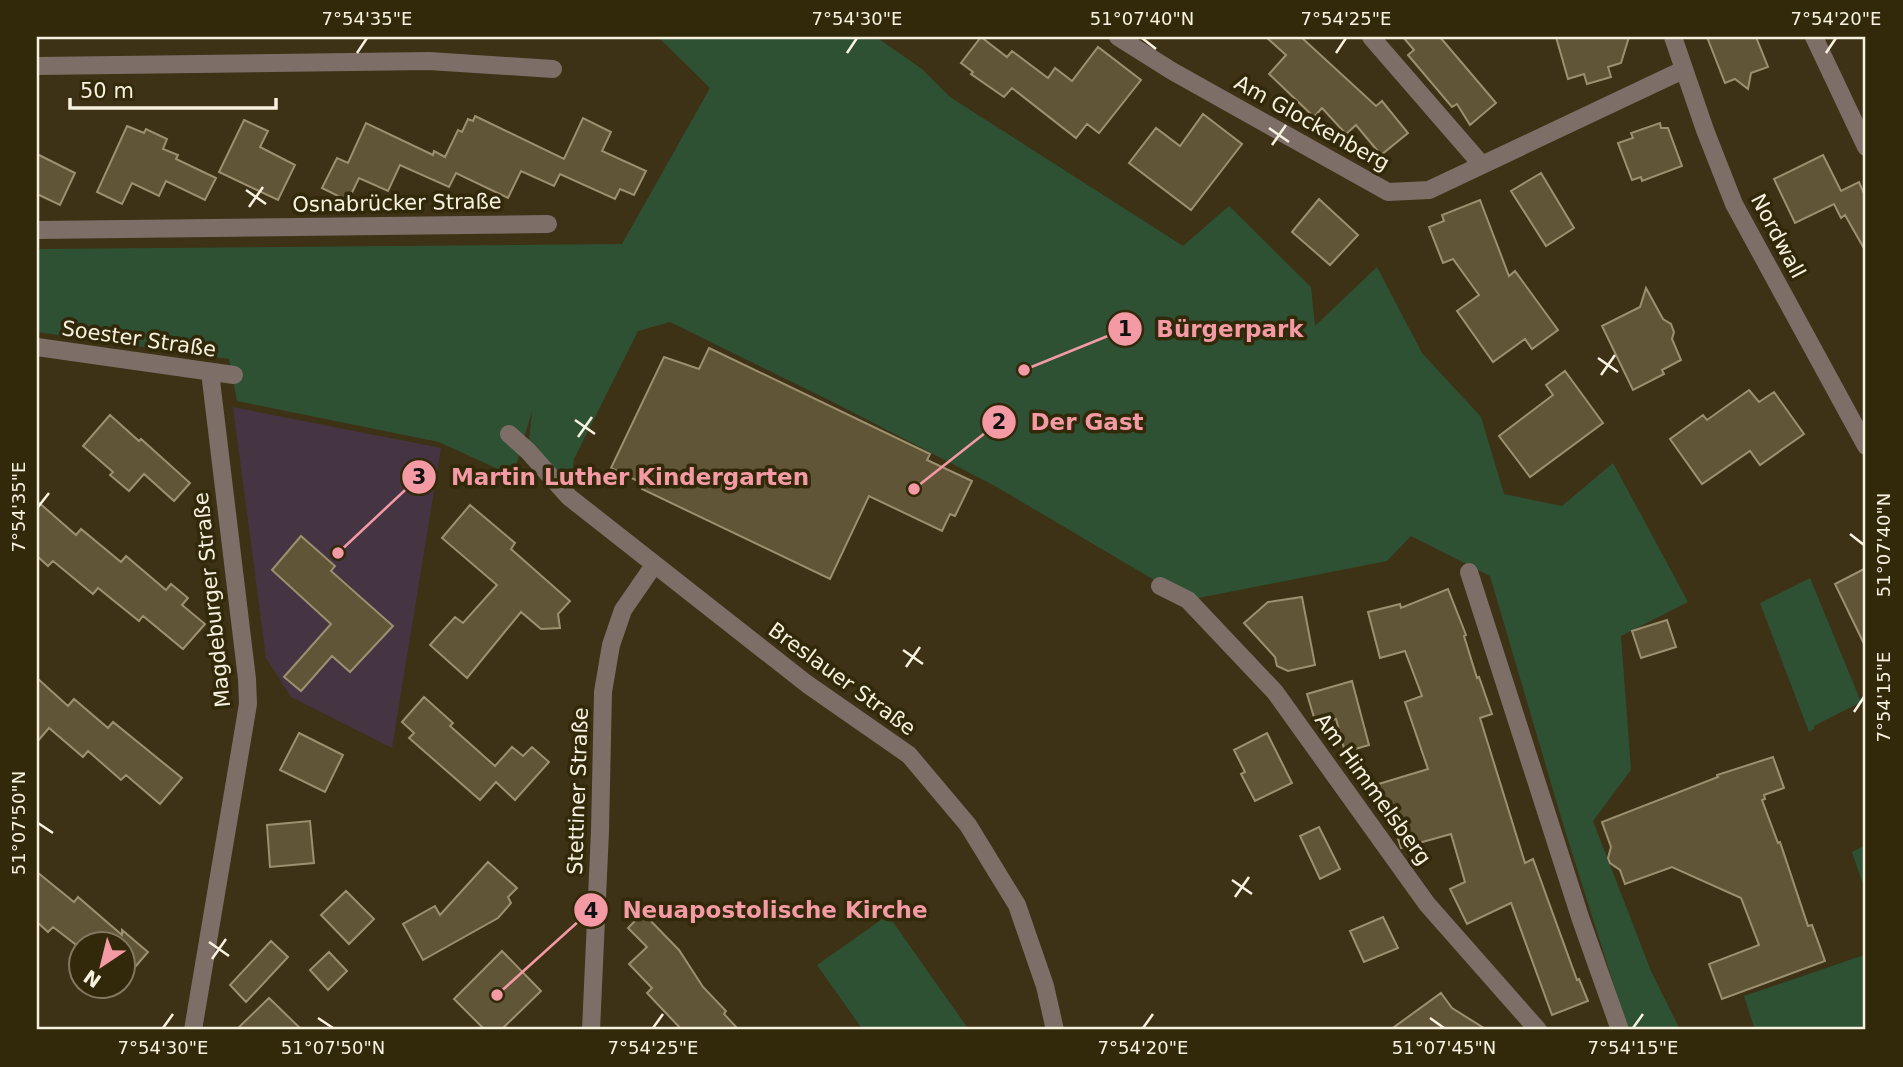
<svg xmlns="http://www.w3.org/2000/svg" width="1903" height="1067" font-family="'DejaVu Sans',sans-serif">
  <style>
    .education { fill: #453542 }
    .green { fill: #2e5134 }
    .building { fill: #605537; stroke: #9c9070; stroke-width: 2 }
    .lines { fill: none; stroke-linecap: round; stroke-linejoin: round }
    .minor { stroke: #7d6e67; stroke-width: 18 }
    .ticks { fill: none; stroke: #f7f1df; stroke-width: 2.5 }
    .labels { text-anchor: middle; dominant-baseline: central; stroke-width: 7; stroke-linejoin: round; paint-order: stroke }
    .street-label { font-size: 21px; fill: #f7f1df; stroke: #32280a }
    .leader { fill: none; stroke: #f49aa4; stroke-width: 2.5 }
    .callout-dot { fill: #f49aa4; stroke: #32280a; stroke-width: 2.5 }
    .mark-label { font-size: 21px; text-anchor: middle; font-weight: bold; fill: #111 }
    .callout-label { font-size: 23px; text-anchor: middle; font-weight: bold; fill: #f49aa4; stroke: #32280a; stroke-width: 7; stroke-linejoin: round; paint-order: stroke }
    .neatline { fill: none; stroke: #f7f1df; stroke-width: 2.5 }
    .ticks-label { font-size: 18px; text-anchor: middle; fill: #f7f1df }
  </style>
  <rect width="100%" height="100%" fill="#3d3215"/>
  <path class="education" d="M233,407l208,41 -49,300 -101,-51 -25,-39z"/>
  <path class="green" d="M658,37h218l46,32 28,28 233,149 46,-40 82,81 4,39 62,-59 45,86 59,64 23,77 58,12 51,-43 75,139 -67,34 10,134 -38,51 58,150 29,59h-52l-65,-206 -73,-248 -79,-40 -24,25 -199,39 -193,-114 -162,-84 -163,-80 -32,9 -64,128 -5,38 -41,-46 4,-40 -19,65 -74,-34 -202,-41 -8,-42 -192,-27v-83l585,-5 88,-156z
    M1810,578l51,124 -47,24v3l-5,3 -49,-129z
    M1866,845v48l-14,-41z
    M888,915l81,115h-106l-46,-65z
    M1864,955l2,8v67h-111l-11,-34z"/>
  <path class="building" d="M981,37l26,20 5,-6 36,27 7,-10 17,13 26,-34 43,33 -42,53 -12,-9 -11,14 -64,-50 -8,9 -33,-23 2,-2 -12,-9z
    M1266,37h35l75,69 6,-5 26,32 -27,22 -25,-30 -10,9 -24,-26 -8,9 -45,-43 17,-19z
    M1403,37h37l56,66 -26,22 -13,-21 -5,3 -44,-52 6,-5z
    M1556,37h73l-8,26 -13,4 3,10 -24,7 -3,-10 -16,5z
    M1707,37h49l12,30 -17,6 -3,16 -13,-10 -10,4z
    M1203,114l39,30 -51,66 -62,-47 27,-35 24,18z
    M475,116l89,43 19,-41 28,14 -9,19 44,20 -12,24 -14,-6 -5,10 -55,-25 -6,12 -33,-15 -13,27 -52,-25 -7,14 -49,-22 -12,26 -29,-13 -11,23 -26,-13 15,-30 11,5 18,-40 67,32 1,-4 11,6 13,-27 4,2 6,-13 5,2z
    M244,120l24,11 -8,16 35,18 -17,35 -59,-28z
    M1660,123l1,5h7l14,38 -40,15 -1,-4 -9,3 -14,-37 15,-5 -2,-5z
    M127,126l17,7 2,-4 21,10 -4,10 15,6 -2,4 40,19 -11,22 -39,-19 -7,15 -27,-13 -10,21 -25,-12z
    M37,154l38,19 -15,32 -23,-11z
    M1823,155l18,36 18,-9 7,16v54l-21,-37 -4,3 -7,-14 -39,19 -21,-44z
    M1541,173l33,55 -28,18 -35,-55z
    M1319,199l39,36 -28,30 -38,-33z
    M1480,200l29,76 6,-5 43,59 -26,19 -7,-10 -32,23 -36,-51 22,-16 -26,-36 -10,4 -14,-36 15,-6 -2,-6z
    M1646,288l17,31 8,5 3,8 -2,7 9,21 -19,10 2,4 -31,16 -31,-64 38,-19z
    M709,348l221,106 -3,6 45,21 -17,35 -5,-2 -8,17 -73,-35 -39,83 -188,-90 2,-5 -33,-16 53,-111 35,12z
    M1565,371l38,52 -73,54 -31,-41 54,-41 -7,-10z
    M1749,390l10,12 15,-10 30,42 -44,31 -10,-14 -48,33 -32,-45 33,-24 4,5z
    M110,415l29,26 2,-2 49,44 -16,18 -30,-27 -15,17 -19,-16 3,-3 -30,-26z
    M37,501l39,34 5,-6 40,33 5,-6 40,34 5,-6 17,14 -6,7 23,19 -22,25 -40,-33 -4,5 -41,-33 -5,6 -40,-33 -5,5 -11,-10z
    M470,505l45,38 -4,6 59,52 -12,13 2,14 -19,1 -20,-17 -54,66 -37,-33 25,-28 8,6 34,-38 -55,-47z
    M301,536l34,30 -4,5 62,55 -43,46 -18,-16 -31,35 -17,-14 47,-53 -59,-54z
    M1866,568v80l-31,-64z
    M1448,589l18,46 -2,1 13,42 2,-1 13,37 -12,4 45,145 8,-4 44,121 2,-1 9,22 -36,14 -41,-112 -44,21 -17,-35 15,-7 -14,-48 -50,14 -14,-45 -9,3 -6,-20 56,-17 -23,-67 17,-6 -17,-45 -25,7 -12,-46 32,-8 1,4z
    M1302,597l13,68 -27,6 -11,-5 -2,-9 -31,-34 24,-21z
    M1667,620l9,27 -35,11 -9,-27z
    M37,678l31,28 6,-7 34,29 5,-6 69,56 -22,26 -34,-29 -5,5 -33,-29 -5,6 -34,-29 -12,14z
    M1352,681l17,64 -24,7 -9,-33 -20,5 -9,-30z
    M424,697l29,26 -3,3 45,40 17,-19 11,9 9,-9 17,15 -34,38 -19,-18 -16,18 -71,-62 5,-5 -12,-11z
    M299,733l44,22 -18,37 -45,-22z
    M1267,733l25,50 -37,18 -14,-27 4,-2 -11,-22z
    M1773,757l11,31 -20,7 1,4 -3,1 16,43 2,-1 28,84 4,-1 13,36 -103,38 -13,-35 50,-19 -18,-47 -69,-31 -47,17 -5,-14 -10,-7 -2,-5 3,-11 -9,-25 116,-45 -1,-2z
    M310,821l4,42 -44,4 -3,-42z
    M1319,827l21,42 -20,10 -20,-43z
    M488,862l29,26 -9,9 3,6 -13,15 -75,42 -20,-36 32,-18 5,9z
    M37,872l37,30 4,-5 44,38v-5l26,22 -26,30v-38h-47l-22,-17 -5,5 -11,-10z
    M346,891l28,28 -25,25 -28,-29z
    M643,913l36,37 24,37 23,24 -2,3 15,16h-57l-35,-37 5,-5 -23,-24 18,-17 -19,-19z
    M1383,917l15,31 -34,14 -14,-31z
    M271,941l17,16 -42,45 -16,-17z
    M502,951l39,40 -40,39h-16l-31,-31z
    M329,952l18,19 -19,19 -18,-20z
    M1441,993l11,15 35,22h-97z
    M269,998l33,32h-66z"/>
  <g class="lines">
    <path class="minor" d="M1118,37l54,34 216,121 41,-2 254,-120
      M1371,37l111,128
      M1673,37l32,93 29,74 132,242
      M1814,37l52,110
      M37,66l392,-5 124,8
      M37,230l511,-6
      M37,347l197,28
      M509,434l19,17 41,46 238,187 102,71 59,70 49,80 28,81 10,44
      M1469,572l112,348 39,110
      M1160,586l28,14 87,92 152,212 111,126
      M193,1030l55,-326 -1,-25 -37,-307
      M591,1030l9,-199 3,-139 8,-47 12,-35 31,-45"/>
  </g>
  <path class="ticks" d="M1142,38l14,11M357,53l10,-15M847,53l10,-15M1336,53l10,-15M1826,53l10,-15M1269,128l20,14M1272,145l14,-20M246,190l20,14M249,207l14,-20M1598,358l20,14M1601,375l14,-20M575,420l20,14M578,437l14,-20M38,507l11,-14M1850,534l14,11M903,650l20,14M906,667l14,-20M1854,712l10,-15M38,823l15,10M1232,880l20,14M1235,897l14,-20M209,942l20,14M212,959l14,-20M318,1018l15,10M1430,1018l14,10M163,1028l10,-14M653,1028l10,-14M1143,1028l10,-14M1633,1028l10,-14"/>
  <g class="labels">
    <g class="street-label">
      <text transform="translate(1312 123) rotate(29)">Am Glockenberg</text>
      <text transform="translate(397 203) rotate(-1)">Osnabrücker Straße</text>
      <text transform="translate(1778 236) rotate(62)">Nordwall</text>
      <text transform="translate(139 339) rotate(8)">Soester Straße</text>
      <text transform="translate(212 600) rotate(-96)">Magdeburger Straße</text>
      <text transform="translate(842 679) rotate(36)">Breslauer Straße</text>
      <text transform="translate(1373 789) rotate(54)">Am Himmelsberg</text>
      <text transform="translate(578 791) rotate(-88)">Stettiner Straße</text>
    </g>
  </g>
  <path class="leader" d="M1024 370L1125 329M914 489L999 422M338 553L419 477M497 995L591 910"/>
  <g class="callout-dot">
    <circle cx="1024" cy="370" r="7"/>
    <circle cx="914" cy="489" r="7"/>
    <circle cx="338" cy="553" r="7"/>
    <circle cx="497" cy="995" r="7"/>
    <circle cx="1125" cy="329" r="18"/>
    <circle cx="999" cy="422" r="18"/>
    <circle cx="419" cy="477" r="18"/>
    <circle cx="591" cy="910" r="18"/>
  </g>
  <g class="mark-label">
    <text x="1125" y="336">1</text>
    <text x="999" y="429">2</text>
    <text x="419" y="484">3</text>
    <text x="591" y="918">4</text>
  </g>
  <g class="callout-label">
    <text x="1230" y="337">Bürgerpark</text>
    <text x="1087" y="430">Der Gast</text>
    <text x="630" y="485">Martin Luther Kindergarten</text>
    <text x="775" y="918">Neuapostolische Kirche</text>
  </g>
  <rect width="1903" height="1067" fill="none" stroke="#32280a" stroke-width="77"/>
  <g transform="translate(102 965) rotate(215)"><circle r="33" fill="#32280a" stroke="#81785f" stroke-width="2"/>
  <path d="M0-5L12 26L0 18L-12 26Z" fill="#f49aa4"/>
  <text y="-10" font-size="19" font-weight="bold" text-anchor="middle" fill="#f7f1df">N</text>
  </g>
  <path d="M70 98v10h206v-10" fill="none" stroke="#f7f1df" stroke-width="3.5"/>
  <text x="80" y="98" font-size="21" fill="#f7f1df" stroke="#32280a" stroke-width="5" paint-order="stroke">50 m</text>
  <rect x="38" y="38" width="1826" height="990" class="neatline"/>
  <g class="ticks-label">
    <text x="367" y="25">7°54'35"E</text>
    <text x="857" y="25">7°54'30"E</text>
    <text x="1142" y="25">51°07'40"N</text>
    <text x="1346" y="25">7°54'25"E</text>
    <text x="1836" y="25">7°54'20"E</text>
    <text transform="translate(19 507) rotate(-90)" y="6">7°54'35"E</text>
    <text transform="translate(1884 545) rotate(-90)" y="6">51°07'40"N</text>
    <text transform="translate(1884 697) rotate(-90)" y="6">7°54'15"E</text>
    <text transform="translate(19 823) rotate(-90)" y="6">51°07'50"N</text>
    <text x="163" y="1054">7°54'30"E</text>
    <text x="333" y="1054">51°07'50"N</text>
    <text x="653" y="1054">7°54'25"E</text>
    <text x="1143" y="1054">7°54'20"E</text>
    <text x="1444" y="1054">51°07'45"N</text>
    <text x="1633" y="1054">7°54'15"E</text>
  </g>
</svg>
